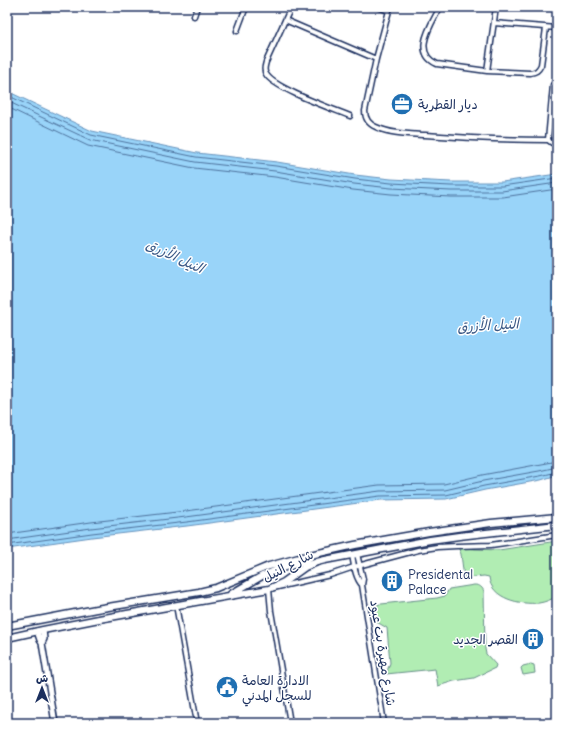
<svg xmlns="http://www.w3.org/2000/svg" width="564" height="730" font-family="Delius,'Playpen Sans Arabic',sans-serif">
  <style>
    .green { fill: #b1edb3; stroke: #668e88 }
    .water { fill: #99d4f9; stroke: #6792bb }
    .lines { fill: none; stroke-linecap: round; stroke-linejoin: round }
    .shore { stroke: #4d719c; stroke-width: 1 }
    .minor-casing { stroke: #1b2f5e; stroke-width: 7 }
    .tertiary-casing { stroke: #1b2f5e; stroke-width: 8 }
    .primary-casing { stroke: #1b2f5e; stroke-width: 9 }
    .minor { stroke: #fff; stroke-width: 4 }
    .tertiary { stroke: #fff; stroke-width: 5 }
    .primary { stroke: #fff; stroke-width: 6 }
    .labels { text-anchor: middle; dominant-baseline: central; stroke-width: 3; stroke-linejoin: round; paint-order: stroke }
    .poi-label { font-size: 13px; fill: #1b2f5e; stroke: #fff; text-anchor: start }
    .street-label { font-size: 13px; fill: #1b2f5e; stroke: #fff }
    .water-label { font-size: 14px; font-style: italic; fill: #3a5885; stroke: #fff }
  </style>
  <rect width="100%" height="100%" fill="#fff"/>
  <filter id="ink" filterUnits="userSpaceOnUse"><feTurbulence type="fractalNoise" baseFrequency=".025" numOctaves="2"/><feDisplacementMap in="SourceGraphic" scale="8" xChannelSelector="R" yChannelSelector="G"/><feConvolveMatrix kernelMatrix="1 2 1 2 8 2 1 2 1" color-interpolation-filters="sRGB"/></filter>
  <g filter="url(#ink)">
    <path class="green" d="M557,541v56c-6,2 -11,5 -18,6 -18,2 -48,-4 -50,-26l-5,-1 -20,2 -3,-24 -3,-7 17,2 24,1z
      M474,585c5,0 7,1 10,6l1,58 1,5 10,11 -1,3 -21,10 -20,3 -16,5 -3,-17 -49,5 4,-11 -3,-35 -12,-7 -3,-16 65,-7 8,-2 4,-7z
      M531,664l3,1 1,8 -12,2 -2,-7 2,-2z"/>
    <path class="water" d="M7,91l85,40 105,22 80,9 78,13 36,4 60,3h51l55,-8v301l-16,5 -56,10 -39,9 -65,1 -194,26 -95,11 -85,12z"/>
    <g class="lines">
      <path class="shore" d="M7,95l84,40 105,22 80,9 79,13 36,4 60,3h51l55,-8
        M7,101l83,39 105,22 80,9 79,13 37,4 60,3h51l55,-8
        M7,107l81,39 106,22 81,9 78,13 38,4 60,3h52l54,-8
        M7,534l84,-12 95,-11 193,-26 65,-1 38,-9 75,-14
        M7,540l84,-12 95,-11 194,-26 65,-1 38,-9 56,-10 18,-4
        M7,545l85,-12 95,-11 193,-26 66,-1 38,-9 56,-10 17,-4"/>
      <g class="minor-casing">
        <path id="minor" d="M291,7l-25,55c-1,4 -3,8 0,12 7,14 67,35 84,42
          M378,7l11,4
          M390,7l-14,52 -11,52c0,8 4,13 11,16 15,7 33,7 49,8 41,3 82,5 123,5l4,3h5
          M440,7c-8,17 -29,45 -3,57l50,7 43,2c6,-1 8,-2 11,-8l5,-37
          M194,16l3,-9
          M285,20l91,39
          M494,23l63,5
          M237,31l9,-24
          M487,71l9,-64
          M548,140l5,-55 2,-3 2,-2
          M357,554l6,25 -1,6 22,138
          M352,555c2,10 3,22 10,30
          M176,605l21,118
          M290,723l-19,-112 -2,-22 61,-14 24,-8 64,-17 19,-3 20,-1 34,-1 66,-10"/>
      </g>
      <g class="tertiary-casing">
        <path id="tertiary" d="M37,631l3,9 2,3 13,80
          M42,643l2,-4 -1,-9"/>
      </g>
      <g class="primary-casing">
        <path id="primary" d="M231,594l31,-18 20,-8 25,-7 3,-4v-2
          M7,626l89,-17 103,-17 17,-4 53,-22 41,-11 45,-10 74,-13 62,-9 66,-6
          M7,638l36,-8 56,-11 170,-30 15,-7 21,-15 12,-5 8,-2 105,-20 29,-4 98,-11"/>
      </g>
      <use href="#minor" class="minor"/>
      <use href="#tertiary" class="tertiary"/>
      <use href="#primary" class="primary"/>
    </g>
  </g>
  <defs>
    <g id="office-disc" transform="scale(1.15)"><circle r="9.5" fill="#1f6fb2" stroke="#fff"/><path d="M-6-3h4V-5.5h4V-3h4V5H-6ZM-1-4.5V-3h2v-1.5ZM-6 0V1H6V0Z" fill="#fff"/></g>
    <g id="building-disc" transform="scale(1.15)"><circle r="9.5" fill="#1f6fb2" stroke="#fff"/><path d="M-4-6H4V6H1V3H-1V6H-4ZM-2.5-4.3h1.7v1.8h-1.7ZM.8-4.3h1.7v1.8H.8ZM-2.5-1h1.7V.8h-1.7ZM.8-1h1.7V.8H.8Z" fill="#fff"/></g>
    <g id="civic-disc" transform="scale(1.15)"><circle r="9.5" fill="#1f6fb2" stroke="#fff"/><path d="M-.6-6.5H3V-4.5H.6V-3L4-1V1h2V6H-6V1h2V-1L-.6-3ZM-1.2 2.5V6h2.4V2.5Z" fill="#fff"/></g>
  </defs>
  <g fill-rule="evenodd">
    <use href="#office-disc" x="402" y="104"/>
    <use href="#building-disc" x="392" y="581"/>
    <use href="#building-disc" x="533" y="639"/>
    <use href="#civic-disc" x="227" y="687"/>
  </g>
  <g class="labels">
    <g class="poi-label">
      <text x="418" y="104">ديار القطرية</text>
      <text x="408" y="574">Presidental<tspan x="408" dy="15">Palace</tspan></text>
      <text x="518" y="639" text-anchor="end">القصر الجديد</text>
      <text x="242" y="680">الادارة العامة<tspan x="242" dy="15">للسجل المدني</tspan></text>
    </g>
    <g class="street-label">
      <text transform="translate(288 566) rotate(-27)">شارع النيل</text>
      <text transform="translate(383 653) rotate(81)">شارع مهيرة بت عبود</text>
    </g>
    <g class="water-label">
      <text transform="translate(175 256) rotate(25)">النيل الأزرق</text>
      <text transform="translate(488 325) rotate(-3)">النيل الأزرق</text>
    </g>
  </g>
  <rect width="564" height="730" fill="none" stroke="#fff" stroke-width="24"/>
  <rect x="12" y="12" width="540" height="706" fill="none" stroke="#1b2f5e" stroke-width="1.5" filter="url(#ink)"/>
  <g transform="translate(42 688)" stroke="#ffffff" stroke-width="3" paint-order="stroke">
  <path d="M0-3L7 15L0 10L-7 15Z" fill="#1b2f5e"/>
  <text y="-6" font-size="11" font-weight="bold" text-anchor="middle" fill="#1b2f5e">ش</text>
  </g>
</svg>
